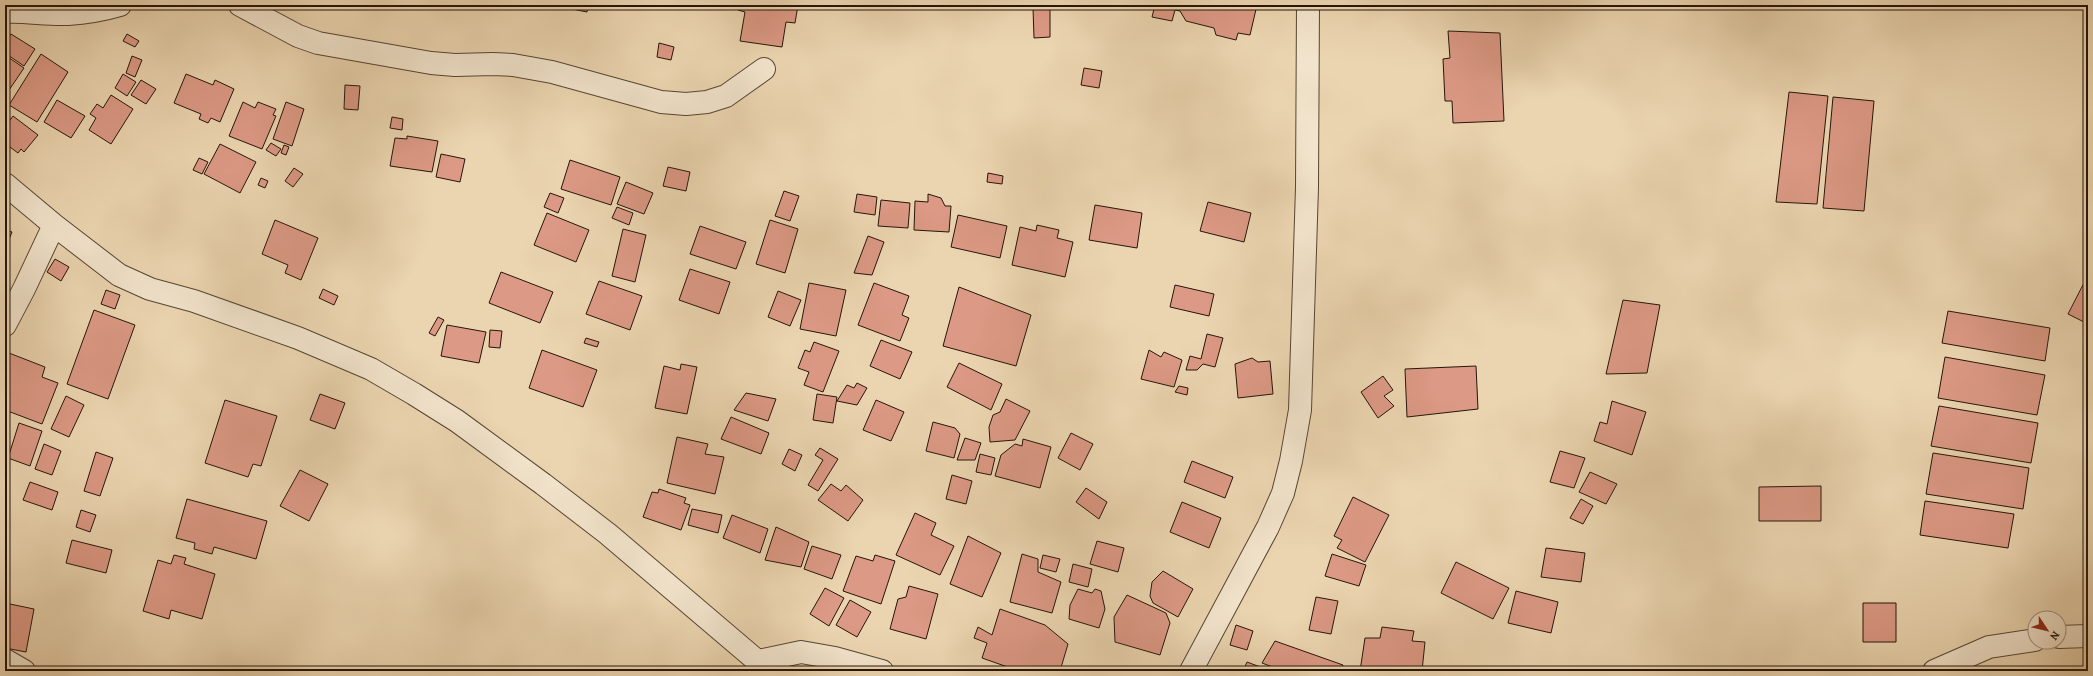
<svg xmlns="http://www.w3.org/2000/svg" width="2093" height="676" font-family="Alegreya,serif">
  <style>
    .building { fill: #dc9985; stroke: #261509 }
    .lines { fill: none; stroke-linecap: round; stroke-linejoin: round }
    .street-casing { stroke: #574533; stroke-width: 24 }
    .street { stroke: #f2e4cc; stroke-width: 22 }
  </style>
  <rect width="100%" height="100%" fill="#ebd5b0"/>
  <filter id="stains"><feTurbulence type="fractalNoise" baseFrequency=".005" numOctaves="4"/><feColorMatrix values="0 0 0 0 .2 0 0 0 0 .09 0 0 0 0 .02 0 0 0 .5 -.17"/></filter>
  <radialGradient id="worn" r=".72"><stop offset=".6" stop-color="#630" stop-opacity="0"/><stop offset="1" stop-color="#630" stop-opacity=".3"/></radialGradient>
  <path class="building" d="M552,5h36l-1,7z
    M651,5h22v2z
    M738,5h60l-3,18 -9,-1 -4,25 -42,-6 5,-29 -7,-2z
    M1155,5h102l-7,30 -12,-2 -2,7 -20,-5 -2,-7 -28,-7 -6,-10 -5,-1 -3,11 -20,-4z
    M1050,7v30l-16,1 -1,-30z
    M1448,31l52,2 4,88 -51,2 -1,-22h-7l-2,-42 7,-1z
    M11,34l24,15 -11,17 -19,-13v-11z
    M127,34l12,7 -4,6 -12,-6z
    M659,43l15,4 -3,13 -14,-3z
    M41,54l27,18 -31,50 -28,-17z
    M5,55l19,13 -19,28z
    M132,56l10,4 -7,17 -9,-4z
    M1084,68l18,3 -3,17 -18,-3z
    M123,74l13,8 -9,14 -12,-8z
    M186,74l27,11 2,-5 19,9 -14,33 -9,-4 -3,5 -9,-4 2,-5 -27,-11z
    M141,80l15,9 -10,15 -15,-9z
    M345,85l15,1 -2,24 -14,-1z
    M1789,92l39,4 -11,108 -41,-2z
    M111,95l22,14 -22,35 -22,-14 7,-12 -6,-4 7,-10 6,4z
    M1833,97l41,4 -10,110 -41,-3z
    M57,100l28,16 -14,22 -27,-16z
    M243,102l12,6 3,-6 18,7 -3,6 3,1 -14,33 -33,-13z
    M286,102l18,7 -12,37 -19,-7z
    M13,116l25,19 -14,17 -3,-3 -3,4 -12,-9 3,-4 -4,-3v-10z
    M392,117l11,2 -1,11 -12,-2z
    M407,136l31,5 -6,31 -42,-6 5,-28 12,1z
    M271,143l10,6 -5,7 -10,-6z
    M220,144l36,18 -16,31 -36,-19z
    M284,145l5,2 -3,8 -5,-2z
    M441,154l24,5 -5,23 -24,-5z
    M199,158l9,4 -6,12 -9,-4z
    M570,160l50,17 -9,28 -50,-16z
    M668,167l22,5 -4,19 -23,-5z
    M294,168l9,6 -10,13 -8,-6z
    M988,173l15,3 -1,8 -15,-2z
    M261,178l7,3 -3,7 -7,-3z
    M626,182l27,11 -9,21 -27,-10z
    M784,191l15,5 -9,25 -15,-5z
    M550,193l14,5 -6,15 -14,-6z
    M857,194l20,3 -2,18 -21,-3z
    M928,194l13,4 4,8h6l-2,26 -35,-2 1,-29 13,1z
    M881,200l29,3 -2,25 -30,-2z
    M1208,202l43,11 -7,29 -44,-11z
    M1095,205l47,8 -5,35 -48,-8z
    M617,207l16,6 -4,12 -17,-7z
    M547,213l42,17 -13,32 -42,-17z
    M958,215l49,11 -7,32 -49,-11z
    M275,220l43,18 -17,42 -16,-7 3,-8 -26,-11z
    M770,220l28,9 -13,44 -29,-9z
    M1037,225l22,5 -2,8 16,4 -8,35 -53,-12 8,-38 16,4z
    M700,226l46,16 -10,27 -46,-15z
    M5,229l7,3 -7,17z
    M623,229l23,6 -11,47 -23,-6z
    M868,236l16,6 -12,33 -18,-2z
    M55,259l14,8 -8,14 -14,-9z
    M690,269l40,13 -11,32 -40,-14z
    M501,272l52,20 -13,31 -51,-20z
    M2088,275v49l-20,-10z
    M599,281l43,15 -12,34 -44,-16z
    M809,283l37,7 -10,46 -36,-7z
    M874,283l35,13 -7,19 7,3 -9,23 -42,-16z
    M1175,285l39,9 -5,22 -39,-9z
    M959,287l72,28 -15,51 -73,-20z
    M323,289l15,7 -4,9 -15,-7z
    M106,290l14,5 -5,14 -14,-5z
    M778,291l23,9 -11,26 -22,-9z
    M1623,300l37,5 -13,68 -41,1z
    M94,310l41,15 -27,74 -41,-15z
    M1948,311l102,17 -5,33 -103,-18z
    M438,317l6,3 -9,16 -6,-3z
    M447,325l39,7 -7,31 -38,-7z
    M490,330l12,1 -2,17 -11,-1z
    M1207,334l16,4 -8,29 -12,-3 -6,6h-11l4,-14 11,3z
    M586,338l13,4 -2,5 -13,-4z
    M881,340l31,12 -12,27 -30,-13z
    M814,342l25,9 -16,41 -19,-7 5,-13 -11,-4 7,-18 5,2z
    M542,350l55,20 -14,37 -54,-19z
    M1149,350l12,7 3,-5 18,8 -8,27 -33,-8z
    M9,353l36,14 -3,10 16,6 -16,41 -37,-14v-49z
    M1945,357l100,18 -8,40 -99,-17z
    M1252,358l6,4 12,-1 3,33 -35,4 -3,-34z
    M959,363l43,21 -11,26 -44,-23z
    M681,364l16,3 -10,47 -32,-6 9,-42 16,4z
    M1476,366l2,43 -71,8 -2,-48z
    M1383,376l10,14 -9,6 10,10 -16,12 -17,-26z
    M857,383l10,5 -10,17 -20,-4 10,-16 7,3z
    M1179,386l9,2 -1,7 -12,-3z
    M746,393l30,6 -8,22 -34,-11z
    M320,394l25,9 -10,26 -25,-9z
    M817,394l20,3 -4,26 -20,-3z
    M66,396l18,9 -15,32 -18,-8z
    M1006,399l24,12 -15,29 -25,2 -1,-15 4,-12 7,-3z
    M225,400l52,16 -16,50 -8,-2 -5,13 -43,-14z
    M876,400l28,12 -13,29 -28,-11z
    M1612,401l34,11 -14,43 -38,-14 6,-19 7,2z
    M1939,406l99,17 -7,40 -100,-17z
    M731,417l38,16 -8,21 -40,-15z
    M933,422l22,6 5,6 -6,24 -28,-7z
    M19,423l23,8 -12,35 -22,-8z
    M1071,433l22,11 -13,26 -22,-12z
    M677,437l31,7 -3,10 19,3 -9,37 -48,-11z
    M965,438l16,5 -6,17h-18z
    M1023,439l28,8 -11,41 -45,-12 6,-21 14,-11 7,2z
    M44,444l17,7 -9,24 -17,-6z
    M820,448l18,11 -20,32 -10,-6 15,-25 -8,-5z
    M789,449l13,6 -7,16 -13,-7z
    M1560,451l25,7 -11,30 -24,-6z
    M96,452l17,6 -13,38 -16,-5z
    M1933,453l96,15 -6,41 -97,-15z
    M980,454l15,4 -4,17 -15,-3z
    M1192,461l41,16 -8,21 -41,-16z
    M300,470l28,14 -19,37 -29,-15z
    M1590,472l27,12 -11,20 -27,-12z
    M952,475l20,6 -6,23 -20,-5z
    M30,482l28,10 -6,18 -29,-10z
    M831,484l10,7 5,-6 17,15 -15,21 -30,-21z
    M1821,486v35h-62v-34z
    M1086,488l21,14 -8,17 -23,-17z
    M659,489l27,9 -2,5 6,2 -9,25 -38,-13 9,-25 6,1z
    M1353,497l36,18 -24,47 -28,-14 5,-8 -8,-4z
    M187,499l80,22 -11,38 -42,-12 -2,7 -18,-5 1,-6 -19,-5z
    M1581,499l12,7 -10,18 -13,-6z
    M1925,501l89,13 -6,34 -88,-13z
    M1182,502l39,16 -12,30 -39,-16z
    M692,509l30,6 -4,18 -30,-8z
    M81,510l15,5 -6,17 -14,-5z
    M915,513l21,10 -5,12 23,11 -14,29 -44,-20z
    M732,515l36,14 -8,24 -37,-15z
    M776,527l33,15 -8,25 -36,-7z
    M968,536l33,17 -19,44 -32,-13z
    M72,540l40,10 -6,23 -40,-10z
    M1097,541l27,7 -6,24 -28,-8z
    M812,546l29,9 -9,24 -28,-10z
    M1546,548l39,5 -4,29 -40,-5z
    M1022,554l16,5v13l23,10 -9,31 -42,-11z
    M1332,554l34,11 -7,21 -34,-10z
    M174,555l12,3 -2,6 31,10 -13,45 -31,-9 -2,9 -26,-8 15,-51 13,4z
    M875,555l20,6 -14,43 -38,-13 13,-35 17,5z
    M1043,555l17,4 -4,13 -16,-4z
    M1456,562l53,26 -16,31 -52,-26z
    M1073,564l19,5 -4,18 -19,-5z
    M1163,571l30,18 -15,28 -25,-14 -3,-7 2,-14z
    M909,586l29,8 -12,45 -36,-10 8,-30 8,-2z
    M825,588l19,10 -15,28 -19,-12z
    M1078,589l14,4 3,-4 6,2 4,18 -6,19 -30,-9 1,-14z
    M1516,591l42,11 -7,31 -43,-10z
    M1127,595l39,18 4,10 -10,32 -45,-13 -1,-25z
    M1316,597l22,4 -7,33 -22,-4z
    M850,600l21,12 -14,25 -21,-12z
    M5,603l29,6 -8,43 -21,-4z
    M1863,603h33v39h-33z
    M1000,609l45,16 23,19 -8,27h-41l-37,-13 5,-15 -13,-5 4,-11 14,8z
    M1236,625l17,6 -6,19 -17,-5z
    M1382,627l32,4 -2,10 13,1 -3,29h-62l5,-33h15z
    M1275,641l68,24 -1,6h-59l-21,-8z
    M1247,662l24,9h-28z"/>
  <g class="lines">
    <g class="street-casing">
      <path id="street" d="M240,5l58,31 20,7 113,20 24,2 38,-1 20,1 39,7 109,30 25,2 21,-2 19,-6 38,-27
        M5,12c22,-1 42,3 63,2 17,-1 35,-4 52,-9
        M5,184l49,41 65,50 31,14 44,12 104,37 73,31 43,25 43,27 86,63 65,50 161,137
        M5,325l19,-36 30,-64
        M2059,637l29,-1
        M5,660l19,11
        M758,661l43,-9 34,6 47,13
        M1191,671l77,-144 15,-34 8,-32 9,-51 7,-223 1,-182
        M1934,671l55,-24 46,-7"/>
    </g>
    <use href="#street" class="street"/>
  </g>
  <rect width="2093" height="676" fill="none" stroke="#ebd5b0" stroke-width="20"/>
  <rect x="6" y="6" width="2081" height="664" fill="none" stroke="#261509" stroke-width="2"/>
  <rect x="10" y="10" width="2073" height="656" fill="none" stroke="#261509"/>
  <g transform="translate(2047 630) rotate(125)"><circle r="19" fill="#f2e4cc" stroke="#a0917e"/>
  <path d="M0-3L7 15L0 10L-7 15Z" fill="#8f2418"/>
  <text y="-6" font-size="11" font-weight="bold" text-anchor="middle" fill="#261509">N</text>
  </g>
  <rect width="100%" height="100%" filter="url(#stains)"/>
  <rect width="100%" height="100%" fill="url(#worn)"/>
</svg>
